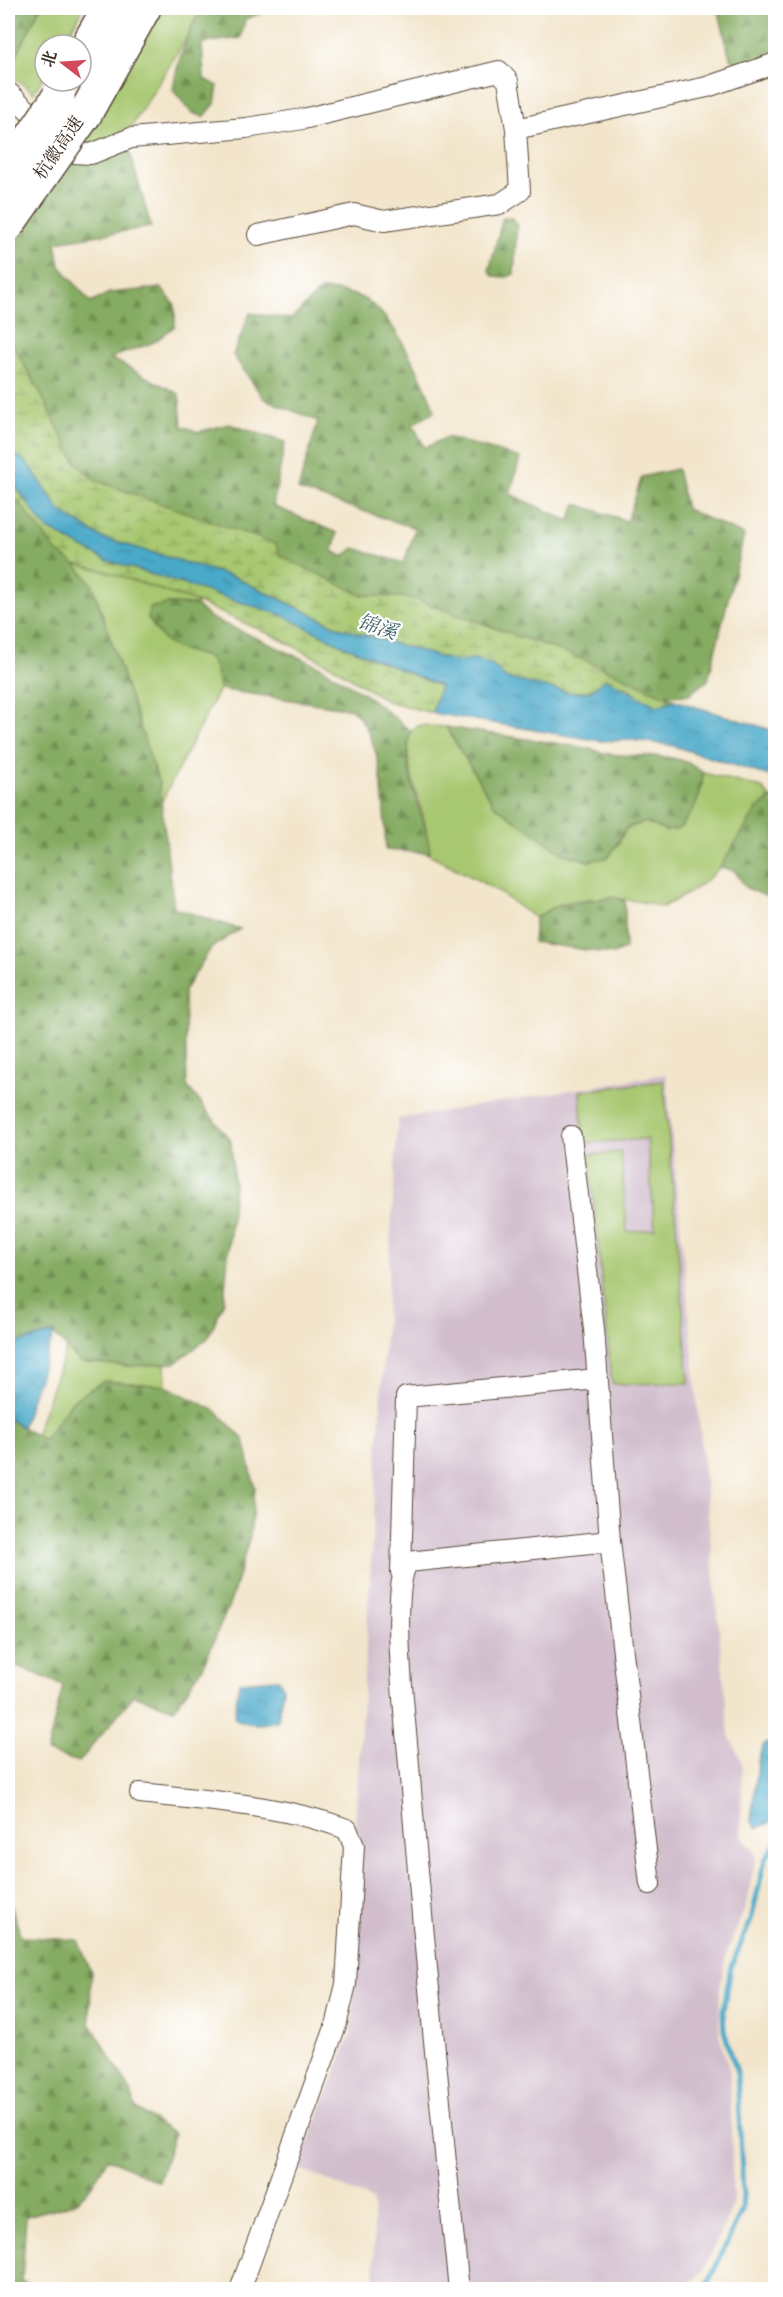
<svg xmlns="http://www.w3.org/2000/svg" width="783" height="2297" font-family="'Sorts Mill Goudy','Noto Serif SC',serif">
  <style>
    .industrial { fill: #d1bdcc }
    .green { fill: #a7c76f; stroke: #717846; stroke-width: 1.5 }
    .forest { fill: url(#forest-firs); stroke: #606b40; stroke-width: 1.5 }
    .wetland { fill: url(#wetland-marsh); stroke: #717846; stroke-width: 1.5 }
    .water { fill: url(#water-ripples); stroke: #426a74; stroke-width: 1.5 }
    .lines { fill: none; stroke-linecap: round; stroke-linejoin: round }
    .stream { stroke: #4aa9c9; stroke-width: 5 }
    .minor-casing { stroke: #564638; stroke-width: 22 }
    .motorway-casing { stroke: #564638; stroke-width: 36 }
    .minor { stroke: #fff; stroke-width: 20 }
    .motorway { stroke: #fff; stroke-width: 33 }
    .motorway-bridge-casing { stroke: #564638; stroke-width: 36; stroke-linecap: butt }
    .motorway-bridge { stroke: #fff; stroke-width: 33 }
    .labels { text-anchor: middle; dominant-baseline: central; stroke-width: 4.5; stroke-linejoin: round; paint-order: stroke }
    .street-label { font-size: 18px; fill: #3b2a1e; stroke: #fff }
    .water-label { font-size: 20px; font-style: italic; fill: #42636b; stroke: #fff }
  </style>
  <defs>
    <pattern id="forest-firs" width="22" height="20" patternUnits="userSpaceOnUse" patternTransform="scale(1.5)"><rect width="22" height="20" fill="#85ac62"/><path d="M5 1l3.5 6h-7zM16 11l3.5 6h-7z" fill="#6e8c50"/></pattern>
    <pattern id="wetland-marsh" width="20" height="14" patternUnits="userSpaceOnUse" patternTransform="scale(1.5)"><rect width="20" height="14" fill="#a7c76f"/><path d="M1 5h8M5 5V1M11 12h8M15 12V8" fill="none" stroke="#89a25b"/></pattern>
    <pattern id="water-ripples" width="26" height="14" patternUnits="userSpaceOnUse" patternTransform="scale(1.5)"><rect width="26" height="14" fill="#4aa9c9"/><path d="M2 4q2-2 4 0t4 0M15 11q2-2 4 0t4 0" fill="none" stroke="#3f8aa3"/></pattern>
  </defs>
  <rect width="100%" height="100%" fill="#fff"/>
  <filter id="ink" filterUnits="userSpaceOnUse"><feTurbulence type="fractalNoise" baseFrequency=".0167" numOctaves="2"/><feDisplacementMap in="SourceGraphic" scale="12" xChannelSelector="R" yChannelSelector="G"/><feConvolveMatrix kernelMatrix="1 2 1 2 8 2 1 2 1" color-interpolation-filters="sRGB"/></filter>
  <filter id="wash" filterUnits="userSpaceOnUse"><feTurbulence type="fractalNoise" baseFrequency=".008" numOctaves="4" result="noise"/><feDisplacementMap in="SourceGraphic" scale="24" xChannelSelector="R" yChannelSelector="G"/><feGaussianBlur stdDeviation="1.35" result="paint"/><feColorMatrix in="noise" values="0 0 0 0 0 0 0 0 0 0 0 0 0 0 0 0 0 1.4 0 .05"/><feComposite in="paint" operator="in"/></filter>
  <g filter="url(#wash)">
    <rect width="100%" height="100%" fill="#f2e5cb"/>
    <path class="industrial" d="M666,1074l63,661 13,27 -1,72 15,21 -9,48 -21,52 -6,33 -1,45 11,40 3,132 -29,64 -21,20h-308l-2,-89 -75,-32 53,-134 11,-186 -7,-23 43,-706z"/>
    <path class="green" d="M40,8h44l-22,37h-17v29l-11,19 -26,-20z
      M159,8h42l-18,36 -51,82 -31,16 -20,2z
      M75,564l27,6 97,33 -4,2 -27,-1 -20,13c21,36 26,29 62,41l6,11 3,20 -58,114 -2,-19 -67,-200z
      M420,725l26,2 48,78 70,49 54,-9 8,-16 19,-7 21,9 13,-2c15,-18 23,-32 24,-56l59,15 8,10c-23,19 -31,48 -50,69 -17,19 -36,29 -58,40 -30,-10 -76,-12 -107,-1 -6,3 -13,9 -20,12l-39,-28 -69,-37c5,-41 -29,-80 -16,-122z
      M664,1081l25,302 -77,1 -23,-229 32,-3 6,80 28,-3 -8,-90 -64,4 -3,-52z
      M67,1347l13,15 50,4 35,-2 1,22 -62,-5 -31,19 -29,40 -9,-5z"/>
    <path class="forest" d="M8,8h32l-32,64v-31l8,-3z
      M201,8l72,1 -28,10 -4,19 -39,5 2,36 14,7 -3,18 -11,13 -13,-5 -18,-22c4,-31 15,-55 28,-82z
      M718,8h57v44l-26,11 -14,-1 -5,-4z
      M129,149l22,78 -95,15 4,24 31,37 18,-10 52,-5 14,17v21l-21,16 -44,16 69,36 3,32 16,6 31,-8 56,18 -12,64 64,27 -4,18 10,6 11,-9 50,15 11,-35 -117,-38 20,-69 -54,-22 -31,-44 17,-42 41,6 30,-29c14,0 28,2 41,8 31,14 61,82 73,113l-22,13 12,24 22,-11 73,21 -10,36 59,27 7,-17 51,17 15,-44 35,-8 9,40 58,26 -36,145 -20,15 -24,1 -79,-36 -174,-62 -50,-3 -81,-39 -5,-12 -181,-64 -20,-20 -37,-73 -29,-50v-84l57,-86z
      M503,217l8,1 6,5 -3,51 -7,3 -14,-1 -4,-5z
      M8,498l12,5 36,48 19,13 17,20 67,200 15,124 66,21 -29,19 -27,43 3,95 44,55 3,44 -10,116 -16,37 -33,25 -45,3 -50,-4 -27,-29 -40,11 -5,-2z
      M168,604l27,1 16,13 110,49 48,30 42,34c-13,40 15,82 19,122l-44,-3c-3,-46 0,-107 -34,-141l-133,-20 -3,-20 -6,-11c-36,-12 -41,-5 -62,-41l2,-9z
      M446,727l141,21c7,2 15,5 23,6 32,5 67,-5 93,19 -1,24 -9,38 -24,56l-13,2 -21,-9 -19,6 -17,29 -20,4 -25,-7 -70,-49z
      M775,796h1l-1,104 -29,-12 -11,-17 -15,-4 37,-58z
      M613,897l12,4v48l-12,5 -80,-12 2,-24 20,-12z
      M104,1381l62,5 50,25 28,29 11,48 -5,48 -19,64 -28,67 -29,42 -40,-14 -55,67 -32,-10 16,-67 -55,-23v-240l2,-2 34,20 29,-40z
      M8,1896l13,41 57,3 13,32 -1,51 40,66 6,20 38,25 -15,48 -51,-24c-28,50 -29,44 -82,58l-4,65 17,8h-31z"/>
    <path class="wetland" d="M8,337l29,50 37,73 20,20 181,64 6,12 80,39 50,3 174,62 89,40 -16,6 -16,-6 -16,-14 -56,7 -65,-15 -13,-13 -18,-6 -17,3 -118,-35 -105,-50 -134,-40 -40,-26 -30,-45 -22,-18z
      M8,482l9,6 29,40 60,32 176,55 60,30 98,41 -8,27 -45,-12 -53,-34 -60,-31 -75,-33 -97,-33 -27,-6 -19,-13 -36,-48 -12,-5z"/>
    <path class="water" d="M8,448l22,18 30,45 40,26 134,40 104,50 119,35 17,-3 19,6 12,13 65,15 19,-1 16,-13c20,7 34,20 53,27l16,-6 101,31v47l-105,-33 -38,-5 -31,1 -169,-28 8,-27 -98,-41 -60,-30 -176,-55 -60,-32 -29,-40 -9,-6z
      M54,1333l-32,94 -11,-7 -3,2v-80l5,2z
      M279,1679l4,8 -5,33c-13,5 -32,6 -44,-2l5,-36z
      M775,1742v71l-5,10 -13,5 -6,-7 8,-65 5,-12z"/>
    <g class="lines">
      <path class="stream" d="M705,2290l37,-80 1,-16 -6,-122 -13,-41 -1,-20 8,-44 20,-47 14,-60 11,-17"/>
    </g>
  </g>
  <g filter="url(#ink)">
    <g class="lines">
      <g class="minor-casing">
        <path id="minor" d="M8,92l65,61 18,1 40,-16 115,-10 57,-9 196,-48 9,10 8,48 4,62 -20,13 -116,17 -30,-7 -96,21
          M516,129l191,-42 69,-24
          M571,1136l23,193 16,212 40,343
          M401,1572l5,-175 192,-18
          M140,1793c70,8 141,12 207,36l7,17 -8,138 -9,38 -97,268
          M459,2290c-18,-175 -36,-350 -50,-525 -3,-40 -20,-174 -1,-203l202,-21"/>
      </g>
      <g class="motorway-casing">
        <path id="motorway" d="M81,57l28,-49
          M85,114l59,-106"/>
      </g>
      <use href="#minor" class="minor"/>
      <use href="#motorway" class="motorway"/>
      <g class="motorway-bridge-casing">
        <path id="motorway-bridge" d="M8,173l50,-75
          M8,224l77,-110"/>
      </g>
      <use href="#motorway-bridge" class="motorway-bridge"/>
    </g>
  </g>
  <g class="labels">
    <g class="street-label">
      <text transform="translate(60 149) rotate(-55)">杭徽高速</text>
    </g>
    <g class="water-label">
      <text transform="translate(377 629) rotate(18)">锦溪</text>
    </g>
  </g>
  <rect width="783" height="2297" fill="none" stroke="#fff" stroke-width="30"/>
  <g transform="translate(63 63) rotate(287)"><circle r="28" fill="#ffffff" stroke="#b1aaa5" stroke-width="1.5"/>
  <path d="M0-4.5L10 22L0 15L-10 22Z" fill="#d1495b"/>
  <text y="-9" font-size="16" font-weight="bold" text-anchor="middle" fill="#3b2a1e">北</text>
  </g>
</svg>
